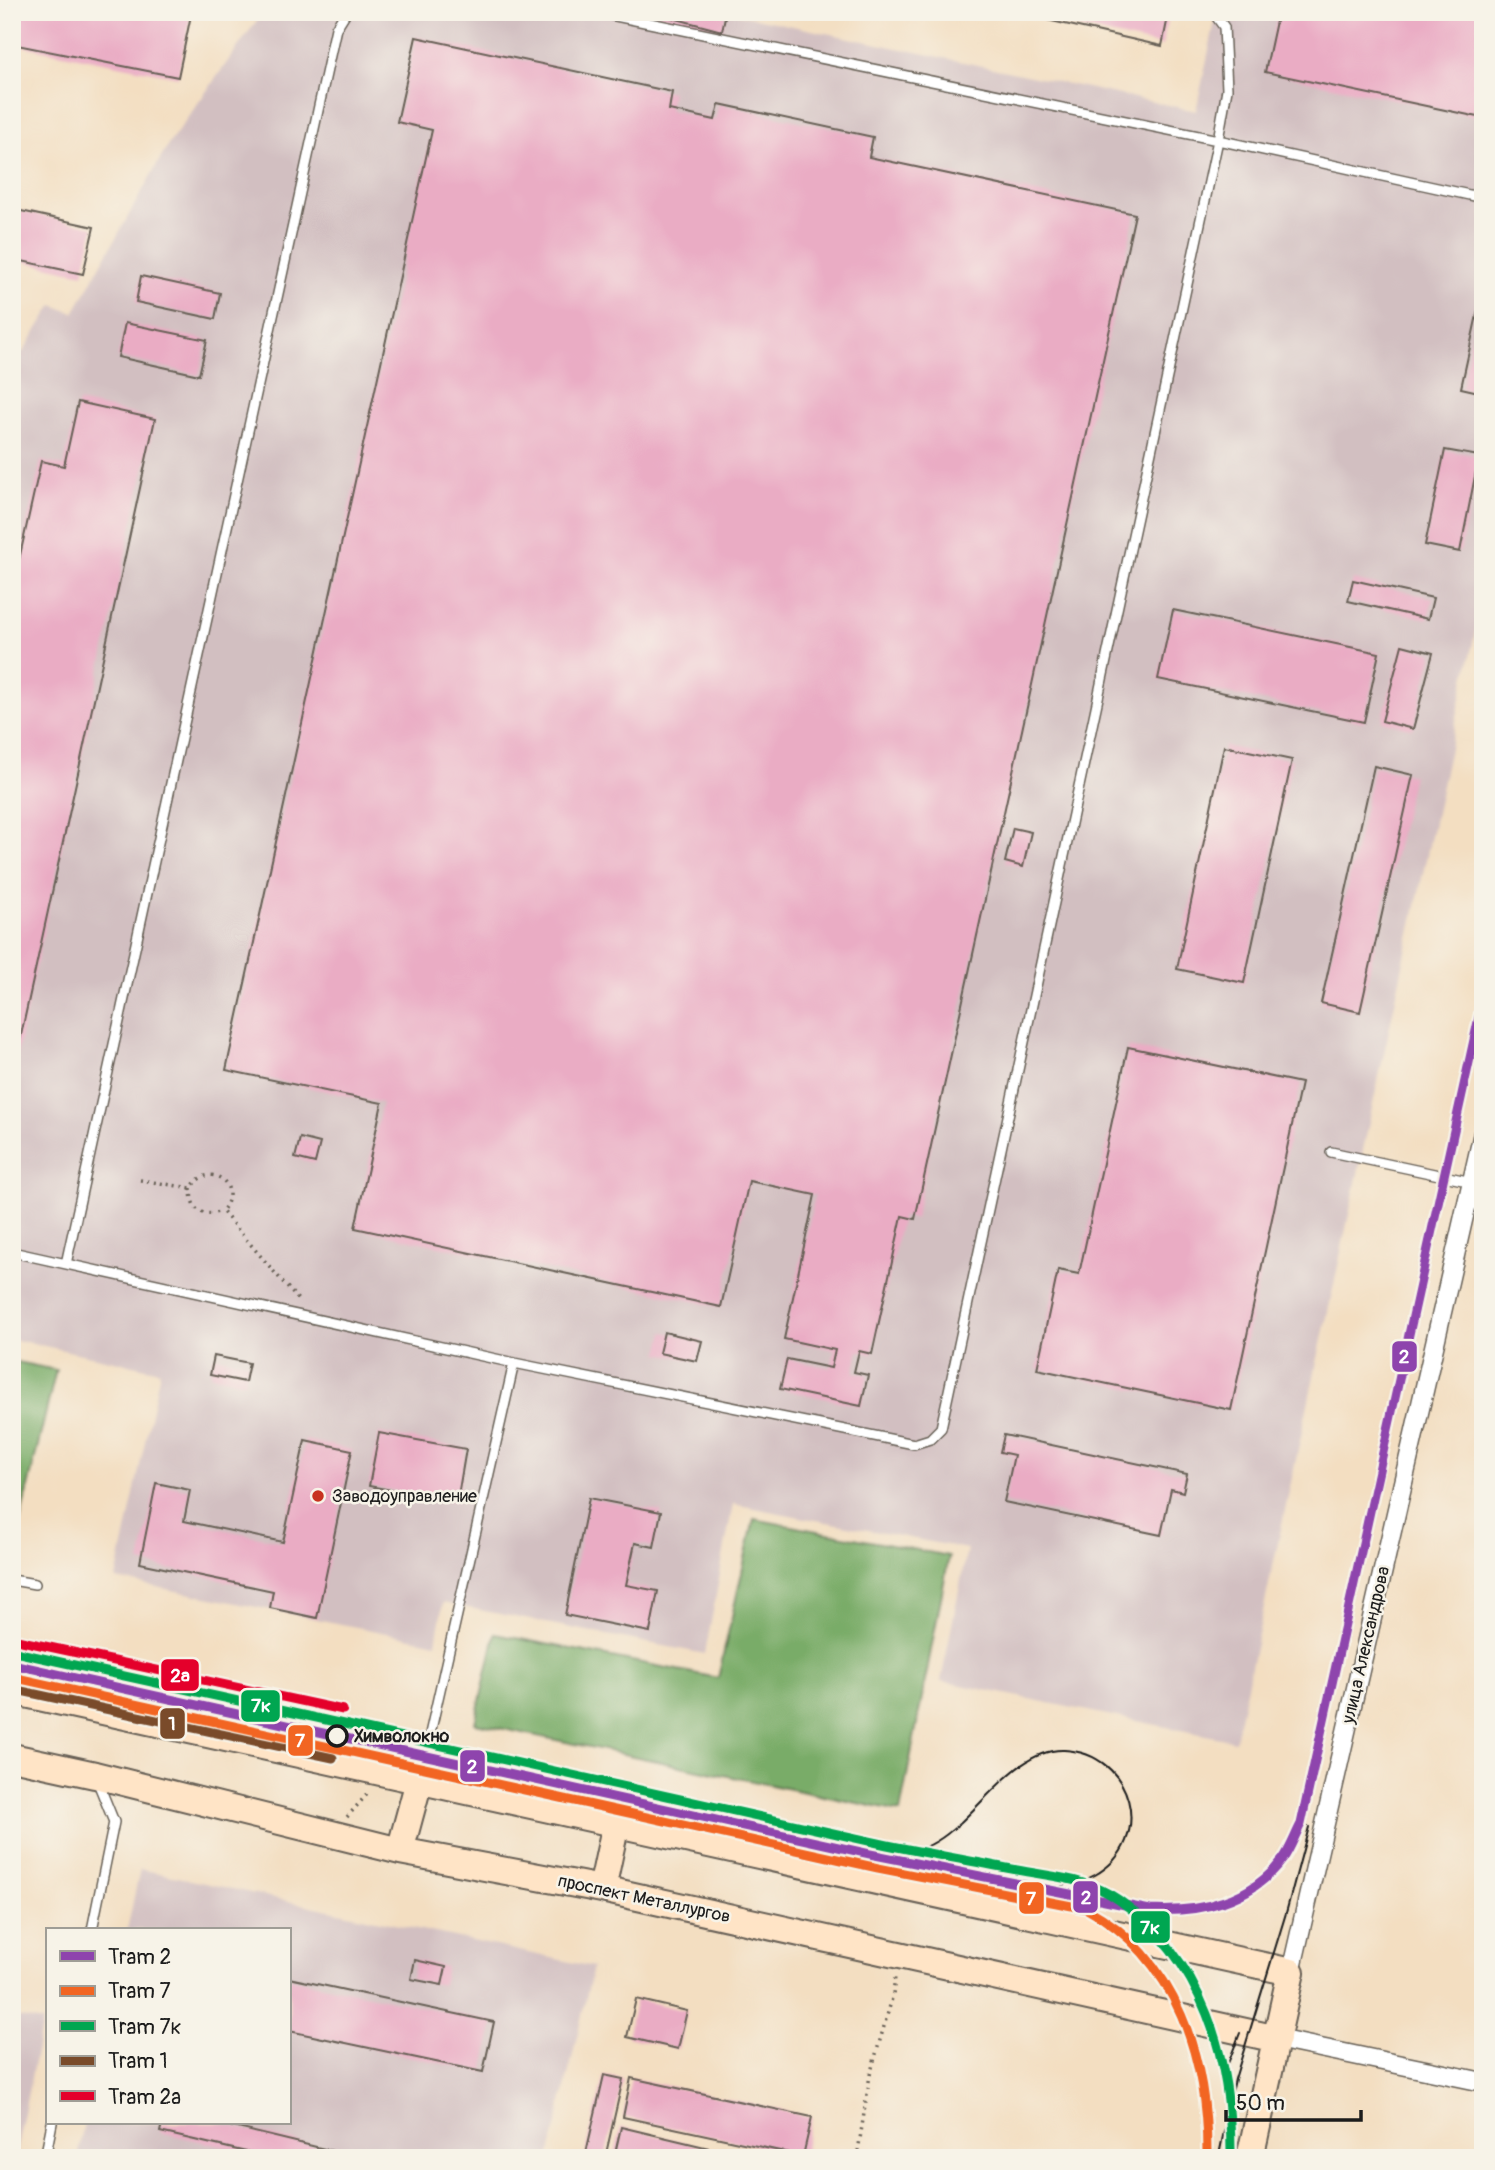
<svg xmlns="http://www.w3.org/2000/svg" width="1495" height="2170" font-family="Pangolin,sans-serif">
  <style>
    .industrial { fill: #d2bfc1 }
    .forest { fill: #79ac68; stroke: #4a6442; stroke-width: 2 }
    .building { fill: #eaacc4 }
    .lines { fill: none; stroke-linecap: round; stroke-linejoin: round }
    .lane-casing { stroke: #676056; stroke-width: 12 }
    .street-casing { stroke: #676056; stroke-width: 21 }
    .secondary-casing { stroke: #676056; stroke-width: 30 }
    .path { stroke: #676056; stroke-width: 3.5; stroke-dasharray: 2 5; stroke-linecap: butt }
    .lane { stroke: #fff; stroke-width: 9 }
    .street { stroke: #fff; stroke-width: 18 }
    .secondary { stroke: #ffe4c6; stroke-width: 26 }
    .tram { stroke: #1c1c1c; stroke-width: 2 }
    .tram-1-casing { stroke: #f7f3e8; stroke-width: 14 }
    .tram-2-casing { stroke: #f7f3e8; stroke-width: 14 }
    .tram-3-casing { stroke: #f7f3e8; stroke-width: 14 }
    .tram-4-casing { stroke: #f7f3e8; stroke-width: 14 }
    .tram-5-casing { stroke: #f7f3e8; stroke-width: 14 }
    .tram-1 { stroke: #8e44ad; stroke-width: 9 }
    .tram-2 { stroke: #f26522; stroke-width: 9 }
    .tram-3 { stroke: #00a651; stroke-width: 9 }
    .tram-4 { stroke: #7a4b2a; stroke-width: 9 }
    .tram-5 { stroke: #e4002b; stroke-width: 9 }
    .poi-dot { fill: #c8321e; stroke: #f7f3e8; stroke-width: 2.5 }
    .stop-dot { fill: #f7f3e8; stroke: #1c1c1c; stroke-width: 3.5 }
    .labels { text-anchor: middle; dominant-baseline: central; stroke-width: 5; stroke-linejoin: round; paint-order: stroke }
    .poi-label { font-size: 18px; fill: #1c1c1c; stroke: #f7f3e8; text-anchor: start }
    .street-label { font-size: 18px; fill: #1c1c1c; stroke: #f7f3e8 }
    .stop-label { font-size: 18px; font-weight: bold; fill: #1c1c1c; stroke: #f7f3e8; text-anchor: start }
    .line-badge { stroke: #f7f3e8; stroke-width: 2.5 }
    .badge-label { font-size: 19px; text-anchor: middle; font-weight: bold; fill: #fff }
  </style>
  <rect width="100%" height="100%" fill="#f7f3e8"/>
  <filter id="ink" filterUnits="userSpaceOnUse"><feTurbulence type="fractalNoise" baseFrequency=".0143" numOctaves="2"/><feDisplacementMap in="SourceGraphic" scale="14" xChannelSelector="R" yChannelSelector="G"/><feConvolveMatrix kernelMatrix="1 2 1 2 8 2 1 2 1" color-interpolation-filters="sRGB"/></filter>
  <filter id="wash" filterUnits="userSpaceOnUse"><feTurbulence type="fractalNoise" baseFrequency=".00686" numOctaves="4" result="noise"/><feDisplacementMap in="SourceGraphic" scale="28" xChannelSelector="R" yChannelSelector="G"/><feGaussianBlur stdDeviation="1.57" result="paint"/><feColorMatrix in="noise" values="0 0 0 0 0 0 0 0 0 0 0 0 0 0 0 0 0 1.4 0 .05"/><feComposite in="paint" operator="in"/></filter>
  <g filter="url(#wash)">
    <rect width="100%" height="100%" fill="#f3dec1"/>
    <path class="industrial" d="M263,12h464l469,99 21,-99h266v584l-248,1145 -294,-60 26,-132 -234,-45 -28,150 -262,-51 -7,40 -320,-64 44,-208 -148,-32v-989l11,2 30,-47 21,8 94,-168z
      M140,1869l453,98 -44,191h-472l7,-35h205v-193h-162z
      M12,2016l30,6 -27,136h-3z"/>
    <path class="forest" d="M12,1361l44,9 -44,184z
      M754,1519l195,37 -49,256 -425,-89 20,-89 223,44z"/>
    <g id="blocks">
      <path class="building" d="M12,12h166l13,3 -13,62 -166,-33z
        M650,12h76l-4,19z
        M1012,12h157l-7,34z
        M1278,12h205v106l-218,-46z
        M416,37l256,55 -3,18 46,10 4,-16 154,33 -4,20 266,57 -220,1005 -13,-3 -30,138 -13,-3 -5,21 14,3 -7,31 -81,-17 7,-30 44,9 4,-18 -51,-11 31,-144 -66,-14 -28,126 -366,-79 27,-125 -156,-33 206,-940 -35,-8z
        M12,209l82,18 -11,47 -71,-15z
        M141,276l79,17 -5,26 -79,-17z
        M1482,292h1v101l-22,-5z
        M125,323l82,17 -8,35 -81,-18z
        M78,402l77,17 -142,653 -1,-481 29,-130 23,5z
        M1445,450l34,6 -19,96 -35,-7z
        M1353,580l80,18 -5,21 -80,-18z
        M1173,610l206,43 -15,69 -206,-43z
        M1402,645l31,8 -20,76 -31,-8z
        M1224,746l68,14 -48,223 -67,-14z
        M1374,766l39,9 -53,237 -39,-9z
        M1013,828l18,4 -8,35 -18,-5z
        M1128,1047l173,36 -70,327 -194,-41 21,-99 21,4z
        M300,1138l20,5 -5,20 -20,-5z
        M664,1332l38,9 -5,20 -38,-8z
        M214,1356l35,7 -4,19 -35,-7z
        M379,1433l87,16 -9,53 -88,-16z
        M1004,1435l183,39 -4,18 -12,-3 -10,46 -157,-33 10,-47 -14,-3z
        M305,1440l47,10 -35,168 -47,-10 3,-17 -133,-28 16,-80 34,7 -6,31 99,21z
        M589,1498l72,14 -7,35 -19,-4 -9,42 32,6 -8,41 -85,-17z
        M415,1960l31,7 -4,18 -31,-6z
        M289,1978l205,44 -11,50 -194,-41z
        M636,1999l51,12 -9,38 -51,-12z
        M604,2075l19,4 -18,79h-16l-4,-1z
        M631,2078l181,39 -9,39 -180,-39z
        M162,2123h55l145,35h-90l-112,-26z
        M621,2127l126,30v1h-133z"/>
    </g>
  </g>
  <g filter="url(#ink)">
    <use href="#blocks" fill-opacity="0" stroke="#676056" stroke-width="2"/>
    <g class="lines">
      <g class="lane-casing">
        <path id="lane" d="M596,12l622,128 265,58
          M1331,1152l141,30
          M12,1252l502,111 400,81 16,-5 11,-11 277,-1288 9,-51 -3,-62 -11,-15
          M66,1264l270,-1236 10,-16
          M12,1580l23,4
          M420,1778l94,-415
          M92,1930l22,-108 -17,-42
          M45,2158l7,-35"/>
      </g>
      <g class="street-casing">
        <path id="street" d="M1291,1972l192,-839
          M1277,2039l206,43"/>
      </g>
      <g class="secondary-casing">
        <path id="secondary" d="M12,1691l1279,281 -41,186
          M12,1757l83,18 305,76 202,38 675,150
          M400,1851l19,-70
          M602,1889l14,-66"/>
      </g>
      <path class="path" d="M140,1180l51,8c18,-29 53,-3 31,23l78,91
        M191,1188c0,22 9,30 31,23
        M381,1750l3,-15
        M347,1817l23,-26
        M857,2158l13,-83 23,-80 2,-18"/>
      <use href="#lane" class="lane"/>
      <use href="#street" class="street"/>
      <use href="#secondary" class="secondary"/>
      <path class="tram" d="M870,1854c23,-1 47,0 67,-13 40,-24 78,-93 127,-91 68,3 93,90 31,125 -27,15 -63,13 -94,14
        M1222,2093l5,-27 13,-33
        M1219,2155l16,-76 51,-166 23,-86"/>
      <g class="tram-1-casing">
        <path id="tram-1" d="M12,1664l858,190 280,56c50,3 102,-9 133,-51 8,-11 12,-24 18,-35l182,-825"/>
      </g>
      <g class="tram-2-casing">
        <path id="tram-2" d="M12,1677l866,191 209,41c91,49 121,152 120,249"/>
      </g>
      <g class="tram-3-casing">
        <path id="tram-3" d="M15,1652c285,62 569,125 854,189 49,11 98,19 148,29 35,7 71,8 102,30 84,59 113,159 112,258"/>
      </g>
      <g class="tram-4-casing">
        <path id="tram-4" d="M12,1689l321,69"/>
      </g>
      <g class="tram-5-casing">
        <path id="tram-5" d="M17,1640l326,70"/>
      </g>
      <use href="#tram-1" class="tram-1"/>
      <use href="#tram-2" class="tram-2"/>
      <use href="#tram-3" class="tram-3"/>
      <use href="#tram-4" class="tram-4"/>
      <use href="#tram-5" class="tram-5"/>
    </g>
  </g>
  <circle class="poi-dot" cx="318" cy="1496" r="7"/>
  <circle class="stop-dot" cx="337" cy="1736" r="10"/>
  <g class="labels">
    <g class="poi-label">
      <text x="332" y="1496">Заводоуправление</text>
    </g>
    <g class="street-label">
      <text transform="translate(1366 1645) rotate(-77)">улица Александрова</text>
      <text transform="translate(644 1899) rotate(12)">проспект Металлургов</text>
    </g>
    <g class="stop-label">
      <text x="354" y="1736">Химволокно</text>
    </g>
  </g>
  <g class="line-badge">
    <rect x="1391" y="1340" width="27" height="33" rx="7" fill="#8e44ad"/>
    <rect x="160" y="1658" width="40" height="34" rx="7" fill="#e4002b"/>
    <rect x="240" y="1689" width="41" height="34" rx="7" fill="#00a651"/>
    <rect x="159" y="1707" width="27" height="33" rx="7" fill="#7a4b2a"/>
    <rect x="287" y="1724" width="27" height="33" rx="7" fill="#f26522"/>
    <rect x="459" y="1749" width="27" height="34" rx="7" fill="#8e44ad"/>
    <rect x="1072" y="1880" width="27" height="34" rx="7" fill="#8e44ad"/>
    <rect x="1018" y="1881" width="27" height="34" rx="7" fill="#f26522"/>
    <rect x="1130" y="1910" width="41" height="34" rx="7" fill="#00a651"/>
  </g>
  <g class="badge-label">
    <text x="1404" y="1363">2</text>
    <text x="180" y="1682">2а</text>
    <text x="261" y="1712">7к</text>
    <text x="172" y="1730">1</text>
    <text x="300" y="1747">7</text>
    <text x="472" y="1773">2</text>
    <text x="1086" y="1904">2</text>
    <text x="1031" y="1905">7</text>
    <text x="1150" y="1934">7к</text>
  </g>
  <rect width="1495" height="2170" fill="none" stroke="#f7f3e8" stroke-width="42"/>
  <rect x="46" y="1928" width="245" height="196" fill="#f7f3e8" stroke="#9f9d96" stroke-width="2"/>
  <rect x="60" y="1951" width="35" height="10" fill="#8e44ad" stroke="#9f9d96" stroke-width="2"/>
  <text x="108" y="1964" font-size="21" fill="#1c1c1c">Tram 2</text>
  <rect x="60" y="1986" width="35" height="10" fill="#f26522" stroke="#9f9d96" stroke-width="2"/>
  <text x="108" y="1998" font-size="21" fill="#1c1c1c">Tram 7</text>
  <rect x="60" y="2021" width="35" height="10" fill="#00a651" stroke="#9f9d96" stroke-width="2"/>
  <text x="108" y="2034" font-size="21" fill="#1c1c1c">Tram 7к</text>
  <rect x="60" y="2056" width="35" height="10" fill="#7a4b2a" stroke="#9f9d96" stroke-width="2"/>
  <text x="108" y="2068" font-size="21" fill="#1c1c1c">Tram 1</text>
  <rect x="60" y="2091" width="35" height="10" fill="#e4002b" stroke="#9f9d96" stroke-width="2"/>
  <text x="108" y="2104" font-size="21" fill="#1c1c1c">Tram 2а</text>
  <path d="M1226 2110v10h135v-10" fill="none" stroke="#1c1c1c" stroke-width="3.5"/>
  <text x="1236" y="2110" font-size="21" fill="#1c1c1c" stroke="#f7f3e8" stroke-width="5" paint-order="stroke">50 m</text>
</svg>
